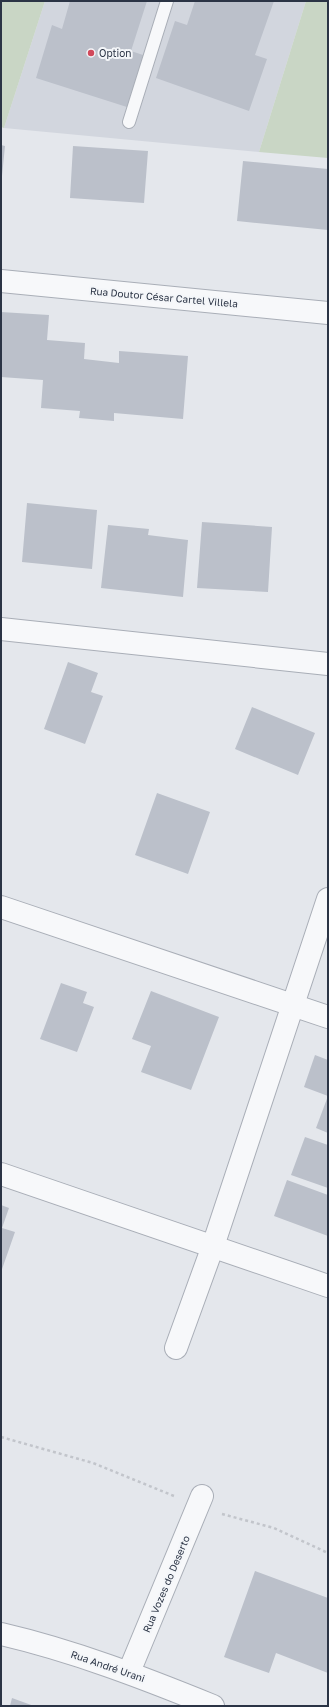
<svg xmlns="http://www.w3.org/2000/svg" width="329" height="1707" font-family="'Golos Text',sans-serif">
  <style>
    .built { fill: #d2d6de }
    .green { fill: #c9d6c5 }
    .building { fill: #bbc0ca }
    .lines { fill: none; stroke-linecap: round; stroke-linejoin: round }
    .lane-casing { stroke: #a9aeb7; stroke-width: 14 }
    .street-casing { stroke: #a9aeb7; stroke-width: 24 }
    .path { stroke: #c2c5cb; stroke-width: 2.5; stroke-dasharray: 3 3; stroke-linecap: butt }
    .lane { stroke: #f7f8fa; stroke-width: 12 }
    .street { stroke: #f7f8fa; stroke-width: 22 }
    .poi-dot { fill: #d1495b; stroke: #f4f6f9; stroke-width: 1.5 }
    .labels { text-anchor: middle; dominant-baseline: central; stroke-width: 4; stroke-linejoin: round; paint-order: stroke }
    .poi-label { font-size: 10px; fill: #2b3445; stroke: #f4f6f9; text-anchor: start }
    .street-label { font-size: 10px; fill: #2b3445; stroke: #f4f6f9 }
  </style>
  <rect width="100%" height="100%" fill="#e4e7ec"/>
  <path class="built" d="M45,1h261l-47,151 -255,-24z"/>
  <path class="green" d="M1,1h44l-41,127 -3,-1z
    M306,1h22v157l-69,-6z"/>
  <path class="building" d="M70,1h77l-16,50 15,5 -16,52 -94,-30 16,-53 10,4z
    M195,1h79l-19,54 12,4 -18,52 -93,-33 19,-57 12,4z
    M1,145l4,1 -3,30h-1z
    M73,146l75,5 -4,52 -74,-5z
    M243,161l85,8v61l-91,-9z
    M1,312l48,3 -2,25 38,3 -1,16 35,4v-12l69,5 -5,63 -69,-6v8l-35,-3 1,-7 -39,-3 2,-28 -42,-3z
    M27,503l70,7 -5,59 -70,-7z
    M202,522l70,5 -4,65 -71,-4z
    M108,525l41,4 -1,6 40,5 -5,57 -82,-9z
    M68,662l30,11 -7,19 12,4 -18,48 -41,-15z
    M252,707l63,26 -17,42 -63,-26z
    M157,793l53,19 -22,62 -53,-19z
    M61,983l26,9 -4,11 11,4 -17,45 -37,-13z
    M151,991l68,26 -28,73 -50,-18 10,-26 -19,-7z
    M315,1055l13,5v36l-24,-9z
    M328,1096v37l-12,-5z
    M305,1137l23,8v43l-37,-13z
    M287,1180l41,15v41l-54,-20z
    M1,1205l8,3 -7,20 13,4 -14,40z
    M255,1571l73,27v75l-52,-20 -7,20 -45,-16z
    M12,1698l22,8h-24z"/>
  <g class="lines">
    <g class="lane-casing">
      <path id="lane" d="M129,122l38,-121"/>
    </g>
    <g class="street-casing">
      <path id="street" d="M1,281l327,32
        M1,629l327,35
        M1,907l327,110
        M1,1174l327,112
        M176,1348l37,-102 115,-347
        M1,1634c73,17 143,44 212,72
        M129,1672l73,-176"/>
    </g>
    <path class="path" d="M1,1437l92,26 81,33
      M222,1514l52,14 54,25"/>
    <use href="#lane" class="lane"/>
    <use href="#street" class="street"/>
  </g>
  <circle class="poi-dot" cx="91" cy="53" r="4"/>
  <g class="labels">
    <g class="poi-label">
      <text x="99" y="53">Option</text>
    </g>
    <g class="street-label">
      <text transform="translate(164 297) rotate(5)">Rua Doutor César Cartel Villela</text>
      <text transform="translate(166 1584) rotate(-67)">Rua Vozes do Deserto</text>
      <text transform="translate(108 1666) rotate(19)">Rua André Urani</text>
    </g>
  </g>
  <rect width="329" height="1707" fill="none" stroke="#2b3445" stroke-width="4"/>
</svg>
